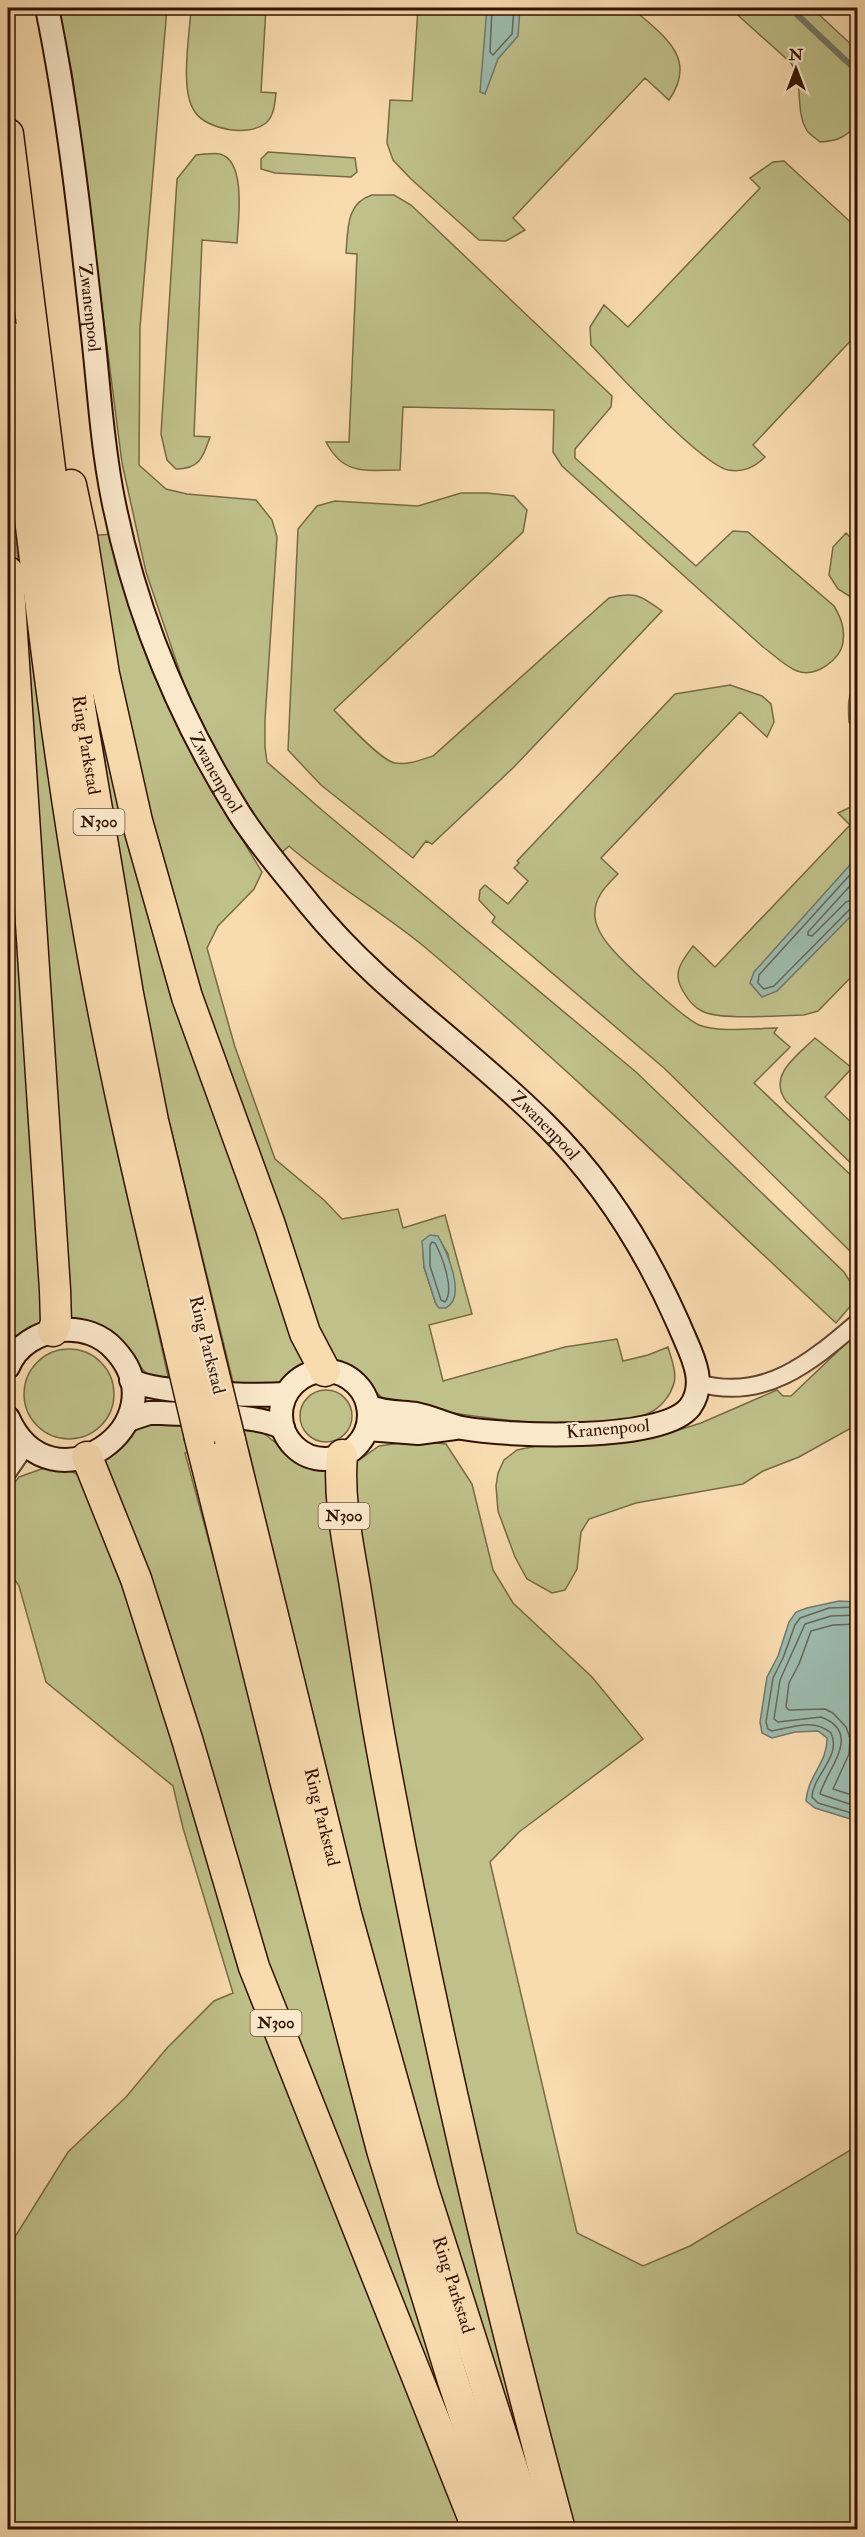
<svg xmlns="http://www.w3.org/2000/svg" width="865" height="2537" font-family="'IM FELL Double Pica',serif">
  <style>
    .green { fill: #bfc08a; stroke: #796946; stroke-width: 1.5; fill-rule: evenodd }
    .water { fill: #9dbbae; stroke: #737769; stroke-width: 1.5 }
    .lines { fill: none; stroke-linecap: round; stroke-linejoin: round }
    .shore { stroke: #686658; stroke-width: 1.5 }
    .stream { stroke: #737769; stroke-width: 6 }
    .street-casing { stroke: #64442d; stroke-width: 20 }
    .secondary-casing { stroke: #331202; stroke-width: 26 }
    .highway-casing { stroke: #331202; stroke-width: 33 }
    .street { stroke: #fae8cb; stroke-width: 16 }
    .secondary { stroke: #fae8cb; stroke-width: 22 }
    .highway { stroke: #f8dbaf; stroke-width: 30 }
    .highway-bridge-casing { stroke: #331202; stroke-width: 33; stroke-linecap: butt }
    .highway-bridge { stroke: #f8dbaf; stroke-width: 30 }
    .labels { text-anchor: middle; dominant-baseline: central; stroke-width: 4.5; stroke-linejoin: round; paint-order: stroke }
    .shield { fill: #fae8cb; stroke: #6f523e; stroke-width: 1.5 }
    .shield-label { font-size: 16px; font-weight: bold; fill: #331202 }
    .street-label { font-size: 18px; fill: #331202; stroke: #fae8cb }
  </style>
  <rect width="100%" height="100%" fill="#f8dbaf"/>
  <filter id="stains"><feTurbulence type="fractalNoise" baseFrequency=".00333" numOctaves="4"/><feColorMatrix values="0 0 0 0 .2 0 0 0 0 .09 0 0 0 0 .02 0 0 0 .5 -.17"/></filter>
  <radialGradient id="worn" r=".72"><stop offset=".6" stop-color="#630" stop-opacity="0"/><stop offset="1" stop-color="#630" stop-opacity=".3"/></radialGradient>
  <path class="green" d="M58,8h109l-27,319 -1,138 27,24 21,5 69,6 16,20 5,17 -12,183v27l2,15 56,49 313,261 208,200 7,11 2,20 -17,20c-135,-126 -268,-255 -409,-374 -44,-37 -95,-65 -138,-103l-9,8 -53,-79 -40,-82 -41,-121 -24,-109 -50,-390z
    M191,8h75l-5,84 15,1c-1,10 -2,23 -10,30 -17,14 -59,7 -71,-11 -16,-22 -5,-78 -4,-104z
    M418,8h214c30,27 67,49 37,92l-24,-22 -132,140 12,12 -19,11 -27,-1 -68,-61 -18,-19 -6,-17 3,-43 22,1z
    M730,8h82l45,42v74c-11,13 -19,17 -37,18 -4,-4 -12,-8 -14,-13 -11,-20 -2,-46 -15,-66z
    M268,152l87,6 2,14 -6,5 -76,-4 -14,-4v-10z
    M205,154c5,0 11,-1 15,0 27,7 18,68 17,89l-35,-3 -8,196 16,1c-7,20 -10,32 -34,32l-9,-9 -6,-26 16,-255 19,-24z
    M784,161l73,67v106l-104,111 12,12c-11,10 -21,16 -37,13 -27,-6 -115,-101 -137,-125l-1,-18 14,-22 24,22 132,-139 -10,-10 23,-16z
    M372,195h22l17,10 201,191 -1,11 -36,42v9l121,108 37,-35 15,1 86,74c7,12 11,22 9,36 -2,18 -28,36 -46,29 -11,-4 -24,-17 -34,-24l-201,-181 -9,-14 1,-42 -151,-3 -3,63c-35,0 -56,6 -74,-28h23l8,-188 -11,-1c2,-24 0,-50 26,-58z
    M461,493h26l27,3 13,14 -4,22 -189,178c11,11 47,51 61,53 14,2 25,-3 38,-7l176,-158c26,-7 33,-2 53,13l-148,156 -82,77 -6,-3 -13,17 -92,-73 -33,-35 10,-221 19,-23 18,-5 83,5z
    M16,511l123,732 30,138c-37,-9 -24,-16 -46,-37 -9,-8 -44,-19 -56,-25l-48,-701z
    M846,533l11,11v57l-19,-12 -9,-14 4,-28z
    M112,534c9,32 15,66 26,98 29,85 77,163 124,240l-8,17 -36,37 -11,22 28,99 40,112 49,41 18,19 56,-10 5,19 42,-13 27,99 -43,11 14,56 122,-34 52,-8 6,22 25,-6 20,-8c3,11 9,25 6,36 -3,11 -11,22 -21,28 -15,9 -37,10 -54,11 -70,5 -135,-7 -204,-18l-12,-5 -22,-23 -37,-23 -145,-411 -91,-406zM438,1237l10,17 6,32 -18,18 -12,-37 -1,-23z
    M93,664l216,702 -27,18 -47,6 -84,-343 -41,-246z
    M857,682v49l-8,-9c-1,-16 -2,-27 8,-40z
    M730,685l32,11 9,8 3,18 -7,15 -27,-25 -139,146 17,16c-12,12 -25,24 -23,43 1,11 10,24 17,32 13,15 71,69 87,76 20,8 56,3 78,3l-3,5 16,14 -36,36 103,98v77l-193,-190 -172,-146 3,-5 -16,-17 1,-10 5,-5 23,19 20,-23 -14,-13 5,-5 -2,-2 158,-167z
    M8,711l41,599 -15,21 -26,14v-48h5l-5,-71z
    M857,804v167l-39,40 -14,4c-22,0 -84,6 -102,-4 -9,-4 -14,-11 -19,-20 -11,-18 -2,-29 10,-45l22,21 135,-142 -12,-12z
    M815,1038l37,30 -27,29 32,31v41l-71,-68c-19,-26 12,-46 29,-63z
    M857,1333l1,88 -5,6 -54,30 -36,14 -20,13 -107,19 -47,16 -8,13 -4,37 -12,21 -13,3 -25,-14 -12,-22 -17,-46 -2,-25 2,-13 6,-13 13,-10 24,-5 87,-4 38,-7 35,-11 76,-33 6,6h8z
    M24 1394a45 45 0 1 1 90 0a45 45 0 1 1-90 0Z
    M300 1416a26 26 0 1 1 52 0a26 26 0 1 1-52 0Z
    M148,1421l114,11 34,27 35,11 28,-10 20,-14 36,-5 31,3 26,40 21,86 20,33 79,74 51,62 -124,93 -29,30 87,371 66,33 47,-20 167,-100v383h-314l-151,-492 -84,-318 -59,-268 -64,2 94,348 212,728h-483v-281l60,-96 58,-55 41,-49 47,-47 19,-8 -50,-165 -10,-42 -127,-104 -27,-96 -11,-16v-79l11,-14 28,-10 22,3 11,6 50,-44z"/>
  <path class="water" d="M487,8h33l-2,28 -20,23 -13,35 -5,-2z
    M857,857v53l-80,81 -15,6 -12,-14 4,-11z
    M430,1235l8,1c9,16 29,61 8,72h-7l-3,-4 -12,-37 -2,-26z
    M839,1601l18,1v219l-42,-13 -9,-7c1,-24 22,-39 21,-63l-9,-7 -23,1 -23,6 -10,-5 -2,-11 7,-45 11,-21 11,-34 7,-10 11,-4z"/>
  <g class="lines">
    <path class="shore" d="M492,8l-2,44 3,3 19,-21 2,-26
      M858,866l-99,109 -1,8 6,6 10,-3 77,-78 7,-2
      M858,877l-50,55v3l4,1 34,-34 12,-4
      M432,1242l3,1c7,13 20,47 10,59l-4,-2 -11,-34v-21z
      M858,1607l-29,1 -29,10 -5,7 -12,33 -10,20 -7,44 2,7 4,2c21,-4 42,-13 59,2 11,23 -18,42 -19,64l6,6 40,12
      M858,1615l-27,1 -26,8 -25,56 -6,39 4,3 43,-5c43,16 5,53 -1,77l38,13
      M858,1624l-25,1 -22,6 -12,33 -10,19 -3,24 3,3 36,-1 8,4 13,14 4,11 -1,16 -16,35 25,8"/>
    <path class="stream" d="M790,8l68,64"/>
    <g class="street-casing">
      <path id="street" d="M698,1383c66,19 112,-20 160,-61
        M8,1472l18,-26"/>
    </g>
    <g class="secondary-casing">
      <g id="secondary">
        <path id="s1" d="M47,8c22,107 34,218 46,327 6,54 9,110 20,164 22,112 66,218 126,314 21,33 47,62 71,92 68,84 159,143 235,219 57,56 102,128 134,201 10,25 30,56 11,82 -28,36 -185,29 -228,21 -15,-3 -30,-11 -46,-14 -16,-2 -32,-1 -48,-8"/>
        <path d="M8,1367c9,-22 30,-34 53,-37 21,-2 41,5 54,20 67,73 -64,165 -107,68"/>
        <circle cx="325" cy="1415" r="44"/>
        <path d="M131,1380c25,14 124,16 155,14"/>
        <path d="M128,1420l21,-7h13c29,2 98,1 121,15"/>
        <path d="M367,1429l51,4 37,-5"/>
      </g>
    </g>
    <g class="highway-casing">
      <g id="highway">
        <path id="s2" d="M8,134l72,574 48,286 25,127 54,225"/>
        <path d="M8,336c24,196 45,392 79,586 24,142 58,282 91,422"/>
        <path d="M71,485l11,52 22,137 33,147 50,176 83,228 35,108 20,38"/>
        <path d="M8,572l47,718 1,33 -3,8"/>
        <path d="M200,1438l85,342 97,370 71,231 50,149"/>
        <path id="s3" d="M230,1440l116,474 77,275 109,341"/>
        <path d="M342,1455c-4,44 6,88 13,131 9,55 17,110 27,164 48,262 108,522 178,780"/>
        <path d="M87,1457l49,122 51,160 67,228 224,563"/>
      </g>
    </g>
    <use href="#street" class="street"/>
    <use href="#secondary" class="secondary"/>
    <use href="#highway" class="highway"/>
    <g class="highway-bridge-casing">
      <path id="highway-bridge" d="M178,1344l22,94
        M207,1346l23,94"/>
    </g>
    <use href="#highway-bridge" class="highway-bridge"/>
  </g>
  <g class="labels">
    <g class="shield">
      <rect x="73.5" y="809" width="51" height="26" rx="4.5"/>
      <rect x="318.5" y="1503" width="51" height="26" rx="4.5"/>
      <rect x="250.5" y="2010" width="51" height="26" rx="4.5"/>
    </g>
    <g class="shield-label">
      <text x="99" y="822">N300</text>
      <text x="344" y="1516">N300</text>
      <text x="276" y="2023">N300</text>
    </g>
    <g class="street-label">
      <text stroke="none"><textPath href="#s1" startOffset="303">Zwanenpool</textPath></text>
      <text stroke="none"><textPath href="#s2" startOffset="616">Ring Parkstad</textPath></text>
      <text stroke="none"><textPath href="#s1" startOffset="789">Zwanenpool</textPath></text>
      <text stroke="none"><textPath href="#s1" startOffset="1275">Zwanenpool</textPath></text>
      <text transform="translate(207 1345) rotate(76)">Ring Parkstad</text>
      <text transform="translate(608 1429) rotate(-5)">Kranenpool</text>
      <text stroke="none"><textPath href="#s3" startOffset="388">Ring Parkstad</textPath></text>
      <text stroke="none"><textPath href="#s3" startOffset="874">Ring Parkstad</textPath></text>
    </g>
  </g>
  <rect width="865" height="2537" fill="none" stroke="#f8dbaf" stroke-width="30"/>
  <rect x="9" y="9" width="847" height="2519" fill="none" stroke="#331202" stroke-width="3"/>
  <rect x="15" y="15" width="835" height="2507" fill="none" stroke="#331202" stroke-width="1.5"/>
  <g transform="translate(796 69)" stroke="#fae8cb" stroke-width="4.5" paint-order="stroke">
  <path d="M0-4.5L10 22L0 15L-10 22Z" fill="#331202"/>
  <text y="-9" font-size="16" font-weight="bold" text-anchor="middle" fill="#331202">N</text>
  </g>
  <rect width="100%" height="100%" filter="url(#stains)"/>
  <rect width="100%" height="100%" fill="url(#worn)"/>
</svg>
